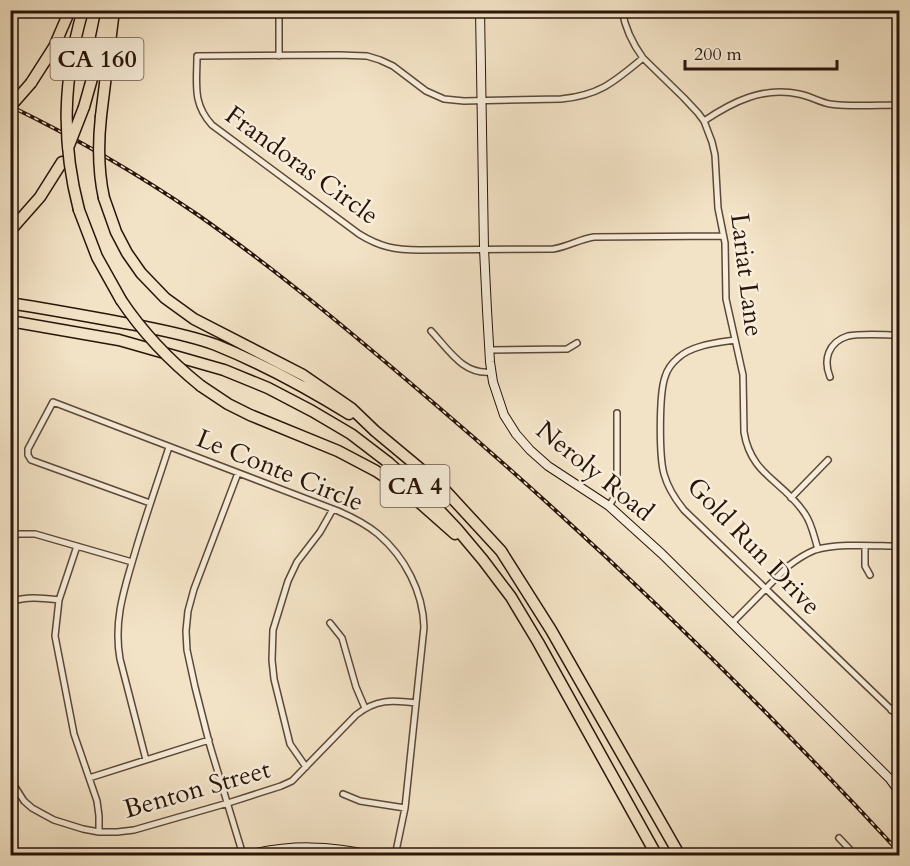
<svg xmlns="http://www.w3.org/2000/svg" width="910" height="866" font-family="Cardo,serif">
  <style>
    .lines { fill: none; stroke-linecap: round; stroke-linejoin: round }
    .street-casing { stroke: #5c4838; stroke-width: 8 }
    .secondary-casing { stroke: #291409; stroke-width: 10 }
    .highway-casing { stroke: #291409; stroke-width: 13 }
    .street { stroke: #f7edda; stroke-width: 5 }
    .secondary { stroke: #f7edda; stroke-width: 8 }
    .highway { stroke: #f3e3c6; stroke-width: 10 }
    .rail-casing { stroke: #291409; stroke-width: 4 }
    .rail { stroke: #f7edda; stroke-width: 1.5; stroke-dasharray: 4.5; stroke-linecap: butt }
    .highway-bridge-casing { stroke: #291409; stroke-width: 13; stroke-linecap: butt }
    .highway-bridge { stroke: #f3e3c6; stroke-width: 10 }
    .labels { text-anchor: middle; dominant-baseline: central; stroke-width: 5; stroke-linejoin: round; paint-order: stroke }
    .shield { fill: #f7edda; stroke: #675548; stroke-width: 1.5 }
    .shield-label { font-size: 24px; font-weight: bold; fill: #291409 }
    .street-label { font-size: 26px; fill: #291409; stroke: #f7edda }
  </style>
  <rect width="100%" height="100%" fill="#f3e3c6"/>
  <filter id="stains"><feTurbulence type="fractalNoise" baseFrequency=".00333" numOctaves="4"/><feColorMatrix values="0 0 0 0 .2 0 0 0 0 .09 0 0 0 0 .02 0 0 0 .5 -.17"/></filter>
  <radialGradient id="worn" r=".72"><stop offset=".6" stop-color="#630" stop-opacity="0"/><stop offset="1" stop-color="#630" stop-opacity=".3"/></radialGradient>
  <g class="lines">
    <g class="street-casing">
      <path id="street" d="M279,10v46
        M622,10c3,18 10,33 21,48l41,40 14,15 6,8 8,21 3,13 3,53 7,35 1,56 17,76 1,57c7,44 40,49 61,82 7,10 9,23 13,35
        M643,58c-29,24 -43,37 -82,41l-97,2 -20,-2 -18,-8 -33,-25 -13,-6 -13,-4 -28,-1 -142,1c0,28 -5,47 15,69l147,109c21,13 36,16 61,16l133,-1c14,-2 27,-10 41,-12l129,-1
        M704,121c28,-19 60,-35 95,-27 11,2 20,8 31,10 20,3 48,1 70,1
        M431,331c18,19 32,44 60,41
        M735,340c-19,3 -43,5 -57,18 -6,5 -11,12 -13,19 -6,17 -6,79 -1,97 4,14 11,25 20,36l216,208
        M489,350l78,-1 10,-6
        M830,377c-7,-17 -2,-35 18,-41 13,-3 37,-1 52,-1
        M238,473l-44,116 -6,22 -2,20 1,19 8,37 15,59 33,109
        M791,498l37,-38
        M150,503l-119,-43 -3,-5v-6l25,-47 285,109c14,6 28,13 40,23 27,23 45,58 46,93l-19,181 -10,48
        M609,506l8,-13v-80
        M10,536l9,-2h16l97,28
        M77,546l-18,54 -4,36 19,98 23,67 2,15v16
        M865,546v20l5,9
        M10,602c17,-6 32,-4 49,-2
        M330,623l12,15 14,49 9,21
        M732,623l55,-56c9,-7 18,-13 28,-17 23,-7 60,-4 85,-4
        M891,710l9,-8
        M146,760l-26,-101c-7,-40 5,-72 16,-110 10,-34 22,-68 33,-102
        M306,767l-16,-23 -16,-65 -2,-19 1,-30 15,-49 9,-19 23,-30 13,-23
        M89,778l120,-38
        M10,779l14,22 8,7 9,5 13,7 29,9 16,3h18l17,-2 94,-27 53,-17 11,-5 64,-66c20,-16 36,-15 60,-12
        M343,794l17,7 45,7
        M839,838l17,18"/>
    </g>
    <g class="secondary-casing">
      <path id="secondary" d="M480,10l4,239 3,61 3,52 3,20 11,33 12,19 14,16 18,16 61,40 53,48 228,225 10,14
        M242,856c48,-12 86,-11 135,0"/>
    </g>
    <g class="highway-casing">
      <path id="highway" d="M31,83l23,-36 16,-37
        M84,107l11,-39 12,-58
        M101,116l13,-106
        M104,198l12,34 11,21 14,20 24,25 29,21 109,56 48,33 24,23 66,55 60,65 50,79 129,226
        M79,210l18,47 24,43
        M10,231l30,-34 22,-35
        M10,303c44,7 87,15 131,23 25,5 51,10 75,19 47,19 91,43 133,69
        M10,321l109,19 105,30 44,18 44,23 39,23 38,29 36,32 32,34 26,31 28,37 27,45 119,214
        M201,386l27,18 22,11 88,36 38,20 35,24 44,39"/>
    </g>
    <use href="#street" class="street"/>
    <use href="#secondary" class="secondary"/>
    <use href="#highway" class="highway"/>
    <g class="rail-casing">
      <path id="rail" d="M10,106c66,32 128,68 188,109 83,58 161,124 238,190 164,140 318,290 464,448"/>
    </g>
    <use href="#rail" class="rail"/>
    <g class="highway-bridge-casing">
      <path id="highway-bridge" d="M10,107l21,-24
        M101,116c-3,28 -3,55 3,82
        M68,148l16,-41
        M79,210c-18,-69 -16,-131 4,-200
        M121,300c22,33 49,61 80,86"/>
    </g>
    <use href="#highway-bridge" class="highway-bridge"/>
  </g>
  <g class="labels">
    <g class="shield">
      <rect x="50.5" y="38" width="93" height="42" rx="4.5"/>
      <rect x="380.5" y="465" width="69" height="42" rx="4.5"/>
    </g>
    <g class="shield-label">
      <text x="97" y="59">CA 160</text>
      <text x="415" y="486">CA 4</text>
    </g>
    <g class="street-label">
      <text transform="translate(302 165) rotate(36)">Frandoras Circle</text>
      <text transform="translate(747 275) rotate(83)">Lariat Lane</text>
      <text transform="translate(280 470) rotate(22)">Le Conte Circle</text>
      <text transform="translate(595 471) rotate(39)">Neroly Road</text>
      <text transform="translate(754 546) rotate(46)">Gold Run Drive</text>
      <text transform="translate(197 789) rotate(-16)">Benton Street</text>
    </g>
  </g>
  <rect width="910" height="866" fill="none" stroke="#f3e3c6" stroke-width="36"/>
  <rect x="12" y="12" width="886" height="842" fill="none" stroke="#291409" stroke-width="3"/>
  <rect x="18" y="18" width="874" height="830" fill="none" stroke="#291409" stroke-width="1.5"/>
  <path d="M685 60v9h152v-9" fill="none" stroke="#291409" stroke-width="3"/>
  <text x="694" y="60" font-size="18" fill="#291409" stroke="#f7edda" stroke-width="4.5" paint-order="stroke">200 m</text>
  <rect width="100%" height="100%" filter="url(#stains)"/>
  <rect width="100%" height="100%" fill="url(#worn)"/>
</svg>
